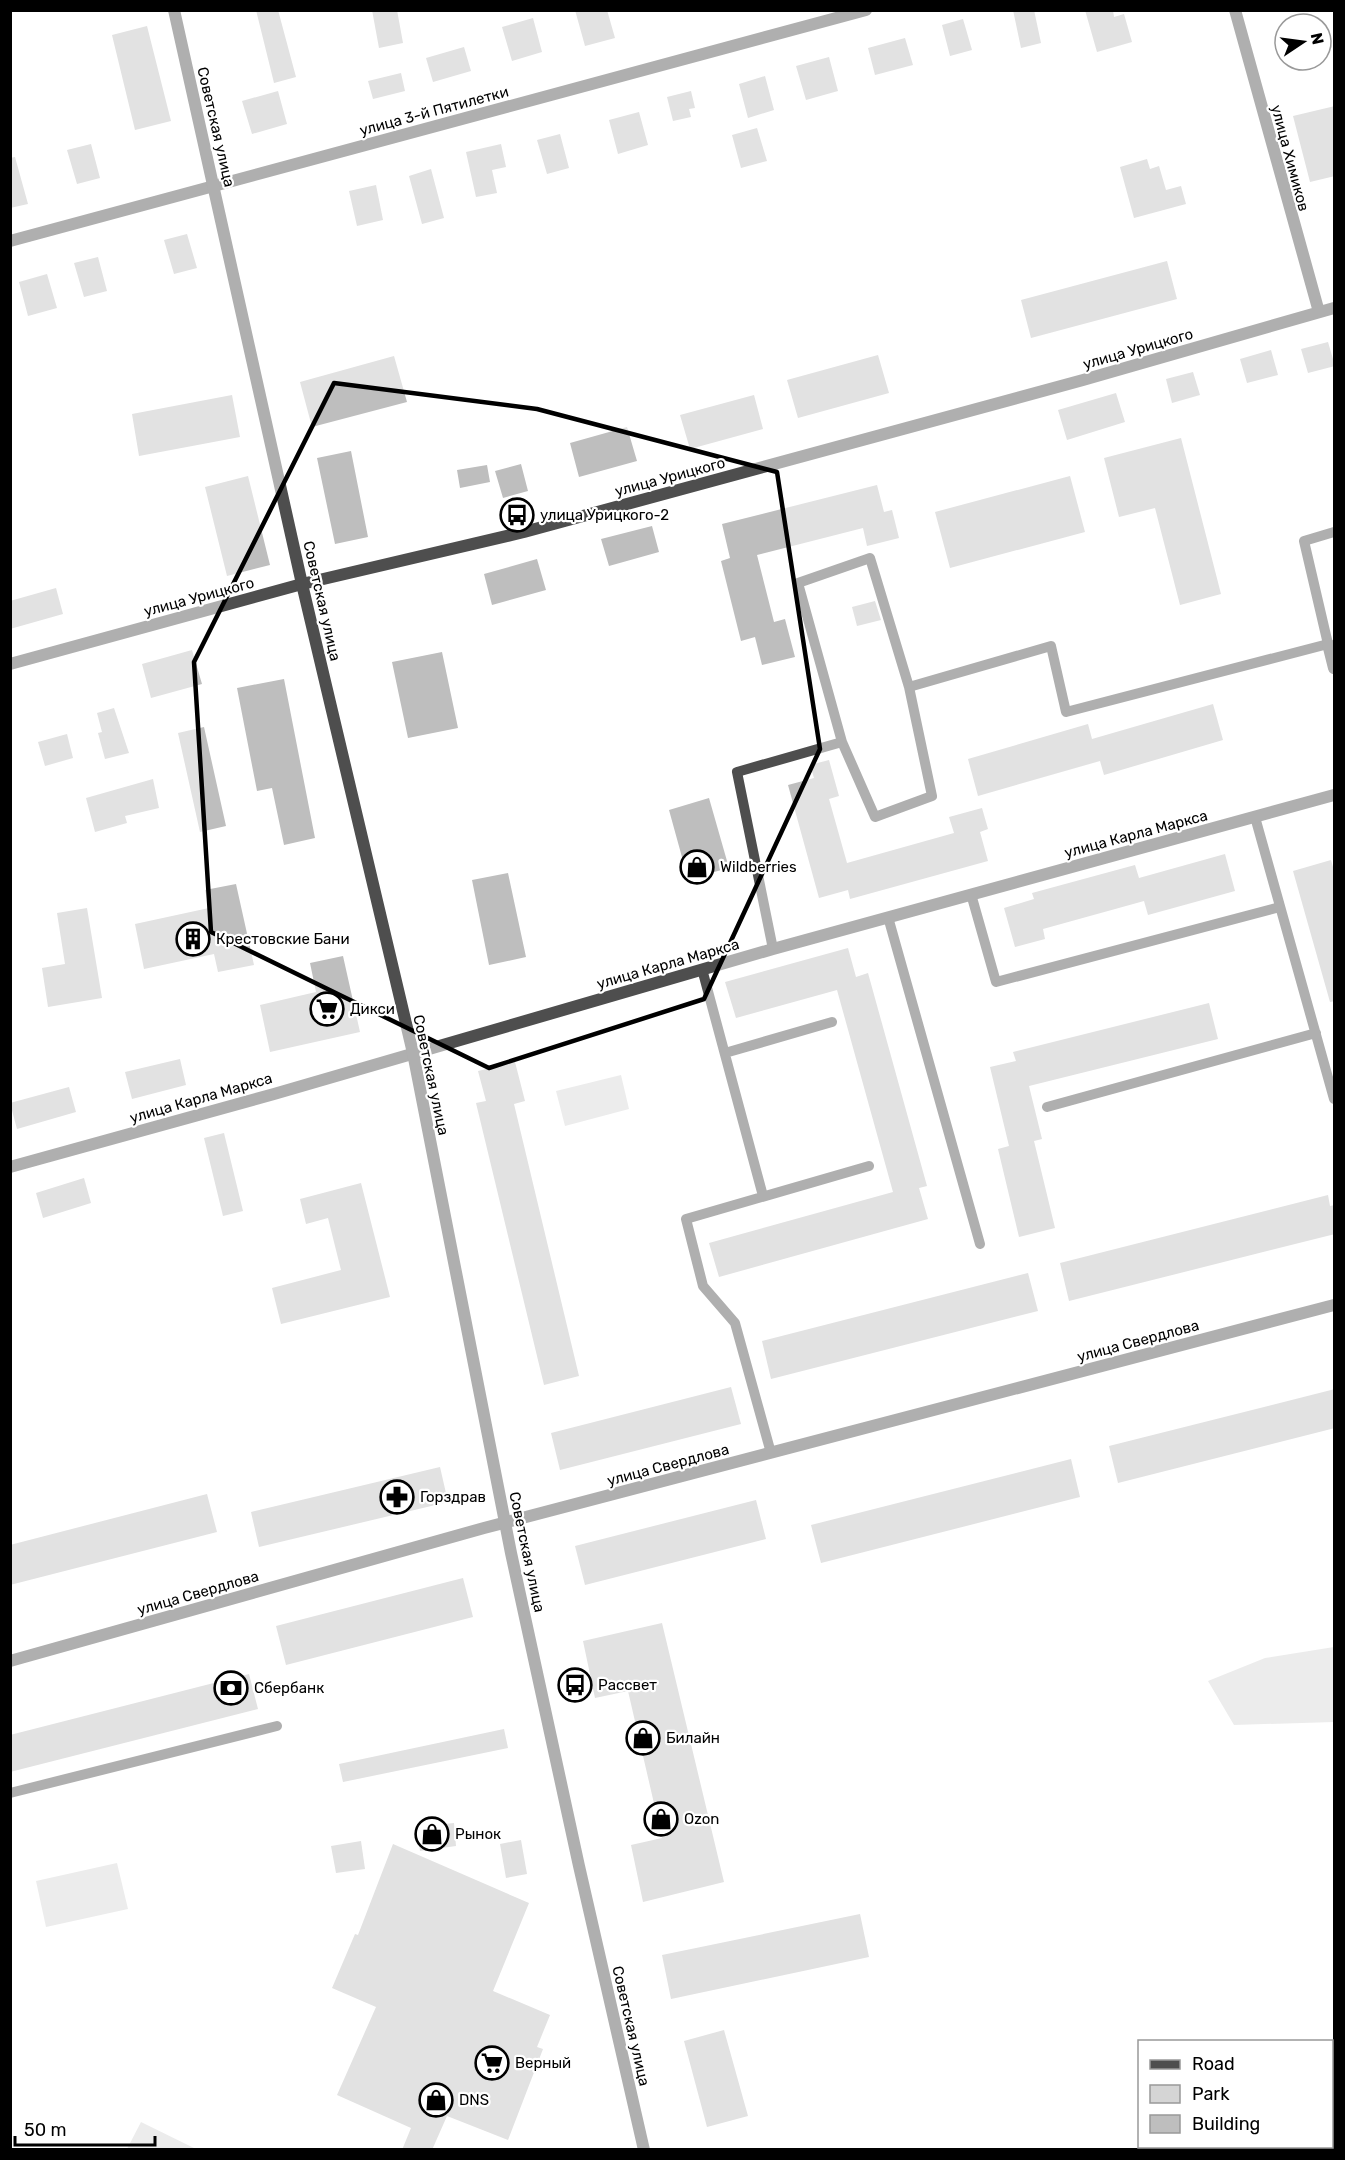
<svg xmlns="http://www.w3.org/2000/svg" width="1345" height="2160" font-family="Rubik,sans-serif">
  <style>
    .green { fill: #d5d5d5 }
    .building { fill: #bebebe }
    .lines { fill: none; stroke-linecap: round; stroke-linejoin: round }
    .service { stroke: #4e4e4e; stroke-width: 10 }
    .minor { stroke: #4e4e4e; stroke-width: 12 }
    .tertiary { stroke: #4e4e4e; stroke-width: 12 }
    .marked { fill: none; stroke: #000; stroke-width: 4.5; stroke-linejoin: round }
    .labels { text-anchor: middle; dominant-baseline: central; stroke-width: 4.5; stroke-linejoin: round; paint-order: stroke }
    .street-label { font-size: 15px; fill: #000; stroke: #fff }
    .poi-label { font-size: 15px; fill: #000; stroke: #fff; text-anchor: start }
  </style>
  <rect width="100%" height="100%" fill="#fff"/>
  <path class="green" d="M621,1075l8,34 -64,17 -9,-35z
    M1334,1647v75l-100,3 -26,-44 57,-23z
    M117,1863l11,46 -82,18 -10,-46z
    M141,2122l55,27h-69z"/>
  <path class="building" d="M256,10h22l18,67 -22,6z
    M372,10h25l6,33 -24,5z
    M575,10h32l8,28 -30,8z
    M1013,10h21l7,33 -20,5z
    M1085,10h28l1,7 10,-3 8,28 -35,10z
    M533,18l9,34 -30,9 -10,-34z
    M963,19l9,31 -22,6 -8,-31z
    M147,26l24,95 -36,9 -23,-95z
    M905,38l8,27 -38,10 -7,-27z
    M464,47l7,24 -38,11 -7,-24z
    M829,57l9,34 -32,9 -10,-34z
    M401,73l4,18 -32,8 -5,-18z
    M765,76l9,34 -26,8 -9,-34z
    M278,91l9,33 -35,10 -10,-33z
    M691,91l4,17 -6,1 2,8 -18,4 -6,-24z
    M1335,106v70l-25,6 -17,-66z
    M639,112l9,33 -30,9 -9,-34z
    M757,128l10,33 -26,7 -9,-33z
    M560,134l9,34 -22,6 -10,-34z
    M91,144l9,34 -23,6 -10,-34z
    M501,144l5,23 -14,3 5,23 -21,4 -10,-45z
    M15,157l13,47 -18,4v-50z
    M1147,159l3,10 9,-3 7,24 15,-4 5,18 -52,14 -14,-51z
    M431,169l13,49 -22,6 -13,-48z
    M376,185l7,35 -26,6 -8,-35z
    M187,234l10,34 -23,6 -10,-34z
    M98,257l9,34 -23,6 -10,-34z
    M1167,261l10,38 -146,39 -10,-38z
    M47,274l10,34 -29,8 -9,-34z
    M1328,342l7,24 -27,7 -7,-24z
    M1271,350l7,25 -31,8 -7,-24z
    M878,355l11,38 -91,25 -11,-38z
    M394,356l13,46 -95,25 -12,-45z
    M1193,372l7,23 -28,8 -6,-24z
    M1116,393l9,29 -58,18 -9,-30z
    M232,395l8,42 -101,19 -7,-42z
    M754,395l9,34 -73,20 -10,-34z
    M627,427l10,34 -58,16 -9,-34z
    M1181,438l40,156 -41,11 -25,-97 -36,9 -15,-59z
    M351,451l17,86 -33,7 -18,-86z
    M521,464l7,27 -25,7 -8,-27z
    M487,465l3,17 -30,6 -3,-18z
    M248,476l22,89 -43,11 -22,-89z
    M1070,476l15,56 -135,36 -15,-56z
    M877,485l7,27 8,-2 7,28 -32,8 -4,-18 -106,27 17,67 11,-3 10,38 -33,8 -7,-28 -14,4 -20,-80 9,-3 -8,-34z
    M652,526l7,26 -50,14 -8,-27z
    M537,559l9,31 -54,15 -8,-31z
    M56,588l7,26 -53,15v-28z
    M875,601l6,19 -24,6 -5,-19z
    M192,650l10,34 -51,14 -9,-34z
    M442,652l16,76 -50,10 -16,-76z
    M284,679l31,159 -31,7 -12,-57 -15,3 -20,-103z
    M1213,704l10,36 -119,35 -4,-14 -122,35 -10,-37 120,-35 4,15z
    M114,708l15,45 -24,6 -7,-26 4,-1 -5,-19z
    M204,727l22,99 -26,6 -22,-99z
    M67,734l6,24 -28,8 -7,-24z
    M829,760l10,36 -10,3 18,64 107,-30 -5,-16 33,-9 6,21 -8,3 8,29 -138,38 -2,-9 -29,8 -31,-113 26,-7 -4,-13z
    M153,779l6,29 -34,8 2,7 -32,9 -9,-34z
    M709,798l20,70 -41,11 -19,-69z
    M1225,854l10,37 -87,24 -4,-14 -101,28 2,10 -30,8 -11,-39 30,-9 -2,-6 103,-28 4,13z
    M1331,860l4,14v127l-5,1 -37,-131z
    M508,873l18,84 -37,8 -17,-85z
    M236,884l18,81 -36,7 -4,-18 -70,15 -9,-45 74,-16 -4,-18z
    M87,908l15,90 -54,9 -6,-39 23,-4 -8,-51z
    M848,948l8,29 12,-4 59,213 -8,2 9,31 -209,58 -10,-34 184,-51 -56,-202 -101,28 -11,-36z
    M343,956l17,76 -90,20 -10,-47 56,-13 -6,-29z
    M1209,1003l9,36 -189,47 13,53 -8,2 21,87 -36,9 -21,-88 11,-3 -19,-79 26,-6 -3,-9z
    M180,1059l6,26 -54,14 -7,-27z
    M515,1062l10,39 -11,3 65,272 -35,9 -68,-282 10,-2 -8,-30z
    M69,1087l7,25 -59,17 -7,-26z
    M224,1133l19,78 -20,5 -19,-78z
    M84,1178l7,25 -48,15 -7,-25z
    M361,1183l29,114 -109,27 -9,-36 69,-18 -13,-52 -22,6 -6,-25z
    M1328,1195l2,11 5,-1v29l-266,67 -9,-38z
    M1028,1273l10,38 -267,68 -9,-38z
    M731,1387l10,37 -181,46 -9,-37z
    M1335,1389v39l-217,55 -9,-37z
    M1071,1459l9,38 -259,66 -10,-38z
    M440,1467l8,35 -189,45 -8,-35z
    M207,1494l10,38 -207,53v-40z
    M756,1500l10,39 -181,46 -10,-39z
    M463,1578l10,39 -187,48 -10,-39z
    M662,1623l62,259 -81,20 -12,-57 31,-7 -34,-147 -33,7 -12,-57z
    M249,1674l9,35 -248,63v-37z
    M504,1729l4,19 -165,34 -4,-18z
    M454,1823l2,23 -36,5 -3,-24z
    M521,1840l6,34 -21,4 -6,-34z
    M361,1841l4,28 -29,4 -5,-27z
    M393,1844l136,59 -36,88 57,24 -13,32 6,2 -35,91 -61,-24 -15,34h-30l9,-22 -74,-33 39,-88 -44,-19 23,-54 3,1z
    M860,1914l9,43 -198,42 -9,-44z
    M724,2030l24,86 -41,11 -23,-86z"/>
  <g class="lines">
    <path class="service" d="M909,687l142,-41 15,66 262,-68 -24,-103 30,-9
      M1255,817l79,282
      M971,894l25,88 284,-75
      M888,917l92,327
      M773,949l-36,-177 105,-30 -44,-159 72,-25 39,129 23,109 -57,21 -33,-75
      M702,969l61,227
      M725,1053l107,-31
      M1047,1107l269,-74
      M771,1453l-36,-130 -32,-37 -17,-67 183,-53
      M10,1793l267,-67"/>
    <path class="minor" d="M1235,10l84,302
      M10,241l856,-231
      M1328,644l6,24
      M10,664l292,-80 222,-52 559,-152 251,-72
      M10,1167l264,-73 499,-145 561,-154
      M10,1661l474,-133 850,-223"/>
    <path class="tertiary" d="M174,10l128,574 111,469 98,500 68,313 65,284"/>
  </g>
  <path d="M0 0H1345V2160H0ZM334,383l203,26 240,63 43,277 -116,250 -215,69 -278,-136 -17,-270z" fill="#fff" fill-opacity=".55" fill-rule="evenodd"/>
  <path class="marked" d="M334,383l203,26 240,63 43,277 -116,250 -215,69 -278,-136 -17,-270z"/>
  <defs>
    <g id="bus-ring" transform="scale(1.725)"><circle r="9.5" fill="#fff" stroke="#000" stroke-width="1.5"/><path d="M-5-6H5V4H4V6H2V4H-2V6H-4V4H-5ZM-3.5-4V0h7V-4ZM-3.5 1.2v1.5H-2V1.2ZM2 1.2v1.5H3.5V1.2Z" fill="#000"/></g>
    <g id="shop-ring" transform="scale(1.725)"><circle r="9.5" fill="#fff" stroke="#000" stroke-width="1.5"/><path d="M-5-2.5h2.3a2.7 3.5 0 0 1 5.4 0H5L5.5 6h-11ZM-1.5-2.5h3a1.5 2.3 0 0 0-3 0Z" fill="#000"/></g>
    <g id="building-ring" transform="scale(1.725)"><circle r="9.5" fill="#fff" stroke="#000" stroke-width="1.5"/><path d="M-4-6H4V6H1V3H-1V6H-4ZM-2.5-4.3h1.7v1.8h-1.7ZM.8-4.3h1.7v1.8H.8ZM-2.5-1h1.7V.8h-1.7ZM.8-1h1.7V.8H.8Z" fill="#000"/></g>
    <g id="supermarket-ring" transform="scale(1.725)"><circle r="9.5" fill="#fff" stroke="#000" stroke-width="1.5"/><path d="M-6-5.5h2.5l.6 2H6L4.5 2H-2.5L-4.4-4H-6ZM-1.5 3.2a1.3 1.3 0 1 0 .1 0ZM3 3.2a1.3 1.3 0 1 0 .1 0Z" fill="#000"/></g>
    <g id="pharmacy-ring" transform="scale(1.725)"><circle r="9.5" fill="#fff" stroke="#000" stroke-width="1.5"/><path d="M-2-6h4v4h4v4h-4v4h-4v-4h-4v-4h4Z" fill="#000"/></g>
    <g id="bank-ring" transform="scale(1.725)"><circle r="9.5" fill="#fff" stroke="#000" stroke-width="1.5"/><path d="M-6-4H6V4H-6ZM0-2.3a2.3 2.3 0 1 0 0 4.6a2.3 2.3 0 1 0 0-4.6Z" fill="#000"/></g>
  </defs>
  <g fill-rule="evenodd">
    <use href="#bus-ring" x="517" y="515"/>
    <use href="#shop-ring" x="697" y="867"/>
    <use href="#building-ring" x="193" y="939"/>
    <use href="#supermarket-ring" x="327" y="1009"/>
    <use href="#pharmacy-ring" x="397" y="1497"/>
    <use href="#bus-ring" x="575" y="1685"/>
    <use href="#bank-ring" x="231" y="1688"/>
    <use href="#shop-ring" x="643" y="1738"/>
    <use href="#shop-ring" x="661" y="1819"/>
    <use href="#shop-ring" x="432" y="1834"/>
    <use href="#supermarket-ring" x="492" y="2063"/>
    <use href="#shop-ring" x="436" y="2100"/>
  </g>
  <g class="labels">
    <g class="street-label">
      <text transform="translate(434 111) rotate(-15)">улица 3-й Пятилетки</text>
      <text transform="translate(216 127) rotate(77)">Советская улица</text>
      <text transform="translate(1290 158) rotate(75)">улица Химиков</text>
      <text transform="translate(1138 349) rotate(-16)">улица Урицкого</text>
      <text transform="translate(670 477) rotate(-15)">улица Урицкого</text>
      <text transform="translate(199 597) rotate(-15)">улица Урицкого</text>
      <text transform="translate(322 601) rotate(77)">Советская улица</text>
      <text transform="translate(1136 834) rotate(-15)">улица Карла Маркса</text>
      <text transform="translate(668 964) rotate(-16)">улица Карла Маркса</text>
      <text transform="translate(431 1075) rotate(78)">Советская улица</text>
      <text transform="translate(201 1098) rotate(-16)">улица Карла Маркса</text>
      <text transform="translate(1138 1341) rotate(-15)">улица Свердлова</text>
      <text transform="translate(668 1465) rotate(-15)">улица Свердлова</text>
      <text transform="translate(527 1552) rotate(78)">Советская улица</text>
      <text transform="translate(198 1593) rotate(-16)">улица Свердлова</text>
      <text transform="translate(631 2026) rotate(77)">Советская улица</text>
    </g>
    <g class="poi-label">
      <text x="540" y="515">улица Урицкого-2</text>
      <text x="720" y="867">Wildberries</text>
      <text x="216" y="939">Крестовские Бани</text>
      <text x="350" y="1009">Дикси</text>
      <text x="420" y="1497">Горздрав</text>
      <text x="598" y="1685">Рассвет</text>
      <text x="254" y="1688">Сбербанк</text>
      <text x="666" y="1738">Билайн</text>
      <text x="684" y="1819">Ozon</text>
      <text x="455" y="1834">Рынок</text>
      <text x="515" y="2063">Верный</text>
      <text x="459" y="2100">DNS</text>
    </g>
  </g>
  <rect width="1345" height="2160" fill="none" stroke="#000000" stroke-width="24"/>
  <rect x="1138" y="2040" width="195" height="108" fill="#ffffff" stroke="#999999" stroke-width="1.5"/>
  <rect x="1150" y="2060" width="30" height="9" fill="#4e4e4e" stroke="#999999" stroke-width="1.5"/>
  <text x="1192" y="2070" font-size="18" fill="#000000">Road</text>
  <rect x="1150" y="2085" width="30" height="18" fill="#d5d5d5" stroke="#999999" stroke-width="1.5"/>
  <text x="1192" y="2100" font-size="18" fill="#000000">Park</text>
  <rect x="1150" y="2115" width="30" height="18" fill="#bebebe" stroke="#999999" stroke-width="1.5"/>
  <text x="1192" y="2130" font-size="18" fill="#000000">Building</text>
  <g transform="translate(1303 42) rotate(77)"><circle r="28" fill="#ffffff" stroke="#999999" stroke-width="1.5"/>
  <path d="M0-4.5L10 22L0 15L-10 22Z" fill="#000000"/>
  <text y="-9" font-size="16" font-weight="bold" text-anchor="middle" fill="#000000">N</text>
  </g>
  <path d="M15 2136v9h140v-9" fill="none" stroke="#000000" stroke-width="3"/>
  <text x="24" y="2136" font-size="18" fill="#000000" stroke="#ffffff" stroke-width="4.5" paint-order="stroke">50 m</text>
</svg>
